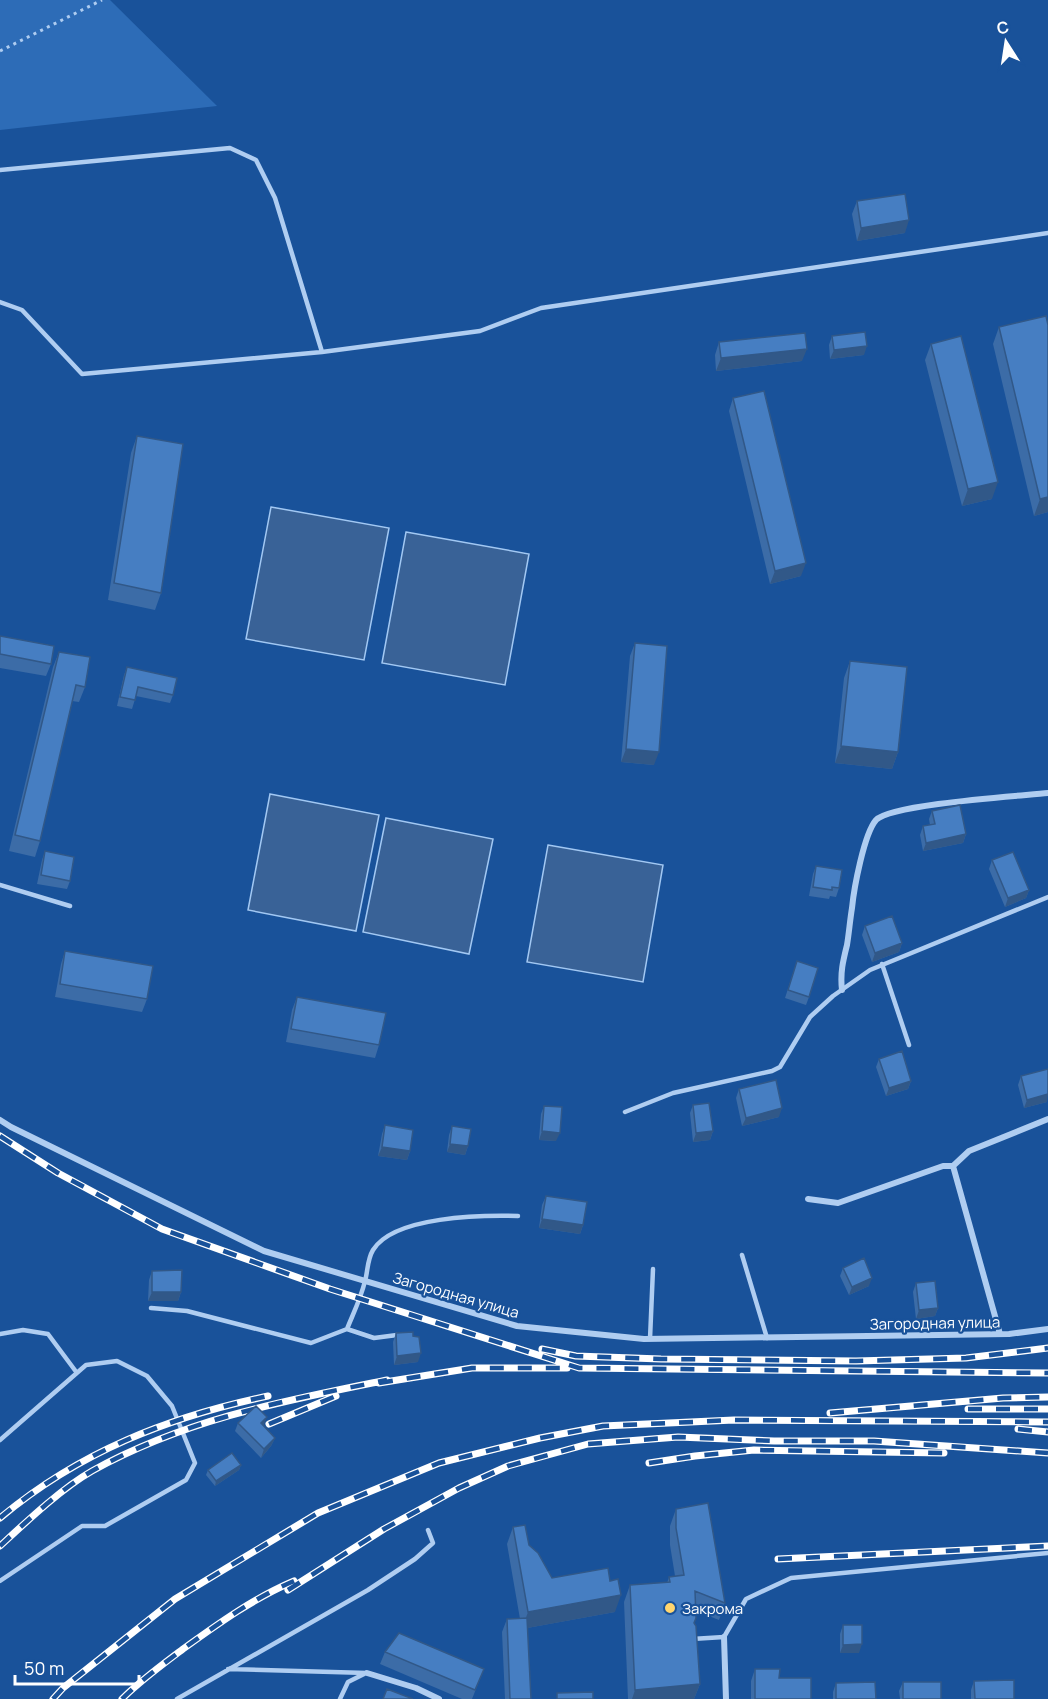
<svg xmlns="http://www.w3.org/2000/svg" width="1048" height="1699" font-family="Manrope,sans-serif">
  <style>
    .green { fill: #2d6cb7 }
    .water { fill: #396297; stroke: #a2c8f3; stroke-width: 1.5 }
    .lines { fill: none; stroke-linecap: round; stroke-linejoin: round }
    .path { stroke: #afcdf1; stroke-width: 3; stroke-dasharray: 3 4.5; stroke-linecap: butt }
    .service { stroke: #afcdf1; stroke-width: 4.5 }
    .minor { stroke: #afcdf1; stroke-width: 6 }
    .rail-casing { stroke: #fff; stroke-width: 7 }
    .rail { stroke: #19529a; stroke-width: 4.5; stroke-dasharray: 14; stroke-linecap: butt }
    .wall { fill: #3c6ca7 }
    .shaded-wall { fill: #315888 }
    .building { fill: #467ec2; stroke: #315888; stroke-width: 1.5 }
    .poi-dot { fill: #ffd56f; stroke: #19529a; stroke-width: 2 }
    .labels { text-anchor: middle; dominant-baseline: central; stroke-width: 4.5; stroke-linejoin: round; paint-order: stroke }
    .street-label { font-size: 15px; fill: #fff; stroke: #19529a }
    .poi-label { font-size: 15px; fill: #fff; stroke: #19529a; text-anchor: start }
  </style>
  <rect width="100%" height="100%" fill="#19529a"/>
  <path class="green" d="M0,0h110l107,106 -217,24z"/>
  <path class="water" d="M271,507l118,21 -25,132 -118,-21z
    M406,532l123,22 -24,131 -123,-22z
    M270,794l109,21 -23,116 -108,-21z
    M386,818l107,21 -24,115 -106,-22z
    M548,845l115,20 -20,117 -116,-20z"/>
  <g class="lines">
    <path class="path" d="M0,51l102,-51"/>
    <path class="service" d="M0,170l230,-22 26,12 19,38 47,154 158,-21 61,-23 507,-75
      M0,302l22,8 60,64 240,-22
      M0,885l70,21
      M882,964l27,81
      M625,1112l48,-19 99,-22 8,-4 30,-50 23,-21 37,-26 178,-73
      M742,1255l25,83
      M151,1308l36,3 124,32 36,-14c6,-15 14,-31 18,-48 3,-10 2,-21 8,-31 21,-34 109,-35 145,-34
      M347,1329l27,9 23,-3
      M0,1334l23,-4 25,4 29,39
      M650,1339l3,-70
      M0,1440l86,-75 31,-4 30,15 25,30 23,57 -9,17 -81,46h-23l-82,55
      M692,1639l32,-2 22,-38 45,-21 257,-25
      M228,1669l139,4
      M177,1699l191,-109 47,-31 18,-16 -5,-13
      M340,1699l8,-17 16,-8"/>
    <path class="minor" d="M842,990c-2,-17 1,-29 5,-45 2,-12 3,-25 5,-37 2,-20 12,-74 24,-88 15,-16 144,-24 172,-27
      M0,1120l11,7 253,124 253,75 127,13 365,-5 39,-5
      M953,1166l47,168
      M808,1199l30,4 105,-37h10l16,-15 79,-32
      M724,1637l2,62
      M367,1673l49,15 23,11"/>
    <g class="rail-casing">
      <path id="rail" d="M0,1136l58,37 104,56 168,60 249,79 469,5
        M542,1349l34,7 85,3 195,2 110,-3 82,-10
        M379,1383l93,-15h95
        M968,1409h80
        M830,1413l173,-15 45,-1
        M269,1424l67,-28
        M1018,1429l30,3
        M649,1463l46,-7 59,-6 190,3
        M0,1518c79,-66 168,-101 268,-122
        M0,1546c26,-24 62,-58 92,-75 94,-52 191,-70 295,-91
        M778,1559l270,-13
        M288,1590l96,-61 75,-41 49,-22 80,-22 90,-7 96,4h100l174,12
        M53,1699l10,-11 112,-89 143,-86 121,-50 101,-25 63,-12 131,-6 314,2
        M122,1699c19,-19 40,-34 61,-50 36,-26 71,-51 111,-68"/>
    </g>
    <use href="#rail" class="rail"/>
  </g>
  <path class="wall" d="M857,201l48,32 -48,8 -5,-27z
    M999,327l49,185 -14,4 -41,-172z
    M832,336l32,19 -34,4 -1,-14z
    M719,342l83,19 -86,10 -1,-16z
    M931,344l61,155 -30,7 -37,-146z
    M733,398l68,178 -31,8 -41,-173z
    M137,436l24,157 -6,17 -47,-10 23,-147z
    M0,636l51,28 -5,12 -46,-8z
    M635,643l19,122 -33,-3 9,-106z
    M59,652l26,35 -6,15 -7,-1 -32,140 -5,16 -26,-6 44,-184z
    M850,661l48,91 -6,17 -57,-6 9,-85z
    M127,667l46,28 -3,8 -34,-7 -4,13 -15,-3 7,-31z
    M932,811l34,23 -3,9 -40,8 -3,-16 3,-9 7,-1 -1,-6z
    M45,851l25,30 -3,8 -30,-5 5,-24z
    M992,860l37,30 -3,8 -21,9 -16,-38z
    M816,866l23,22 -3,9 -6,-1 -1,3 -20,-3 4,-22z
    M865,926l37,17 -3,9 -27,10 -10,-27z
    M65,951l82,48 -5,13 -87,-15 6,-33z
    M797,961l12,36 -3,8 -21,-7z
    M297,997l82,48 -4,13 -89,-16 6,-32z
    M879,1059l32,22 -3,8 -22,7 -10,-29z
    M1048,1069l-1,33 -23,6 -6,-23 3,-9z
    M739,1089l40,28 -37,9 -6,-28z
    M693,1105l20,26 -3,9 -17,2 -3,-29z
    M544,1106l12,35 -17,-1 2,-26z
    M385,1125l25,26 -3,9 -29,-4 4,-22z
    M452,1126l16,20 -3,9 -18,-3 2,-17z
    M546,1196l37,29 -3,9 -41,-6 3,-23z
    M843,1268l26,18 -20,9 -9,-19z
    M152,1271l29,21 -3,9h-30l1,-21z
    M916,1283l22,25 -3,8 -19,3 -3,-27z
    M396,1333l17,3 5,26 -24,3 -1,-23z
    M238,1423l25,3 12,12 -4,8 -10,12 -26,-27z
    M241,1465l-2,5 -24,16 -9,-11 2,-5z
    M676,1509l49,94 -6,17 -23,-9 -2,12 6,61 -6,15h-66l-4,-97 6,-17 37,-2 2,-6 6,-1 -5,-31v-19z
    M513,1527l16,18 23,33 63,34 -88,16 4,71h-26l-3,-67 5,-13h13l-13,-75z
    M843,1625l16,28h-19v-19z
    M385,1652l99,17 -12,30h-10l-82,-35z
    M755,1669l24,9 32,21h-60v-18z
    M974,1681l40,18h-43v-9z
    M903,1682l38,17h-41l-1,-8z
    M836,1683l40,16h-43v-7z"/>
  <path class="shaded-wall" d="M909,220l-4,13 -48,8 4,-13z
    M867,346l-3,9 -34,4 4,-9z
    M807,349l-5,12 -86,10 5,-13z
    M998,482l-6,17 -30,7 6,-17z
    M1048,497v15l-14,4 6,-17z
    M806,563l-5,13 -31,8 5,-13z
    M841,746l57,6 -6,17 -57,-6z
    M626,749l33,3 -5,13 -33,-3z
    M966,834l-3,9 -40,8 3,-8z
    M1029,890l-3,8 -21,9 3,-9z
    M902,943l-3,9 -27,10 3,-9z
    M911,1081l-3,8 -22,7 3,-8z
    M1048,1094l-1,8 -23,6 3,-8z
    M782,1108l-3,9 -37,9 4,-8z
    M542,1131l18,2 -4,8 -17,-1z
    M713,1131l-3,9 -17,2 3,-9z
    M450,1144l18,2 -3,9 -18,-3z
    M382,1147l28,4 -3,9 -29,-4z
    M542,1219l41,6 -3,9 -41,-6z
    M872,1278l-3,8 -20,9 3,-8z
    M152,1292h29l-3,9h-30z
    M938,1308l-3,8 -19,3 3,-9z
    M421,1353l-3,9 -24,3 3,-9z
    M267,1417l-3,8 -7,7 4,-9z
    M275,1438l-4,8 -10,12 3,-9z
    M241,1465l-2,5 -24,16 1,-5z
    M621,1595l-6,17 -93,17 6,-17z
    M862,1644l-3,9h-19l3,-8z
    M700,1684l-6,15h-62l3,-9z"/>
  <path class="building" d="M905,194l4,26 -48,8 -4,-27z
    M1046,316l2,9v172l-8,2 -41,-172z
    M865,332l2,14 -33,4 -2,-14z
    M805,333l2,16 -86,9 -2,-16z
    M961,336l37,146 -30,7 -37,-145z
    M764,391l42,172 -31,8 -42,-173z
    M137,436l46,8 -22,149 -47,-10z
    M0,636l54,10 -3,18 -51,-10z
    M635,643l32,3 -8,106 -33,-3z
    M59,652l31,5 -5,30 -9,-2 -36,156 -25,-6z
    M850,661l57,6 -9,85 -57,-6z
    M127,667l50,11 -4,17 -35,-8 -3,13 -15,-3z
    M960,805l6,29 -40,9 -3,-17 12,-2 -3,-13z
    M45,851l29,6 -4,24 -29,-6z
    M1013,852l16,38 -21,8 -16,-38z
    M816,866l26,4 -3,18 -7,-1v3l-19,-3z
    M892,916l10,27 -27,10 -10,-27z
    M65,951l88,15 -6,33 -87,-15z
    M797,961l21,7 -9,29 -21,-7z
    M297,997l89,16 -7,32 -88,-16z
    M902,1051l9,30 -22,7 -10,-29z
    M1048,1069v25l-21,6 -6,-24z
    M776,1080l6,28 -36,10 -7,-29z
    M709,1103l4,28 -17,2 -3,-28z
    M544,1106l18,1 -2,26 -18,-2z
    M385,1125l28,5 -3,21 -28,-4z
    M452,1126l19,3 -3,17 -18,-2z
    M546,1196l41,6 -4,23 -41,-6z
    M864,1258l8,20 -20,9 -9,-19z
    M182,1270l-1,22h-29v-21z
    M935,1281l3,27 -19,2 -3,-27z
    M413,1332v4l6,1 2,16 -24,3 -1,-23z
    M256,1406l11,11 -6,6 14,15 -11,11 -26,-26z
    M232,1453l9,12 -25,16 -8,-11z
    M708,1503l17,100 -30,-12 1,27 -2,5 2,3 4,58 -65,6 -5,-105 40,-3 -1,-5 15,-2 -8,-47v-19z
    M525,1525l4,20 9,8 14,25 56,-10 2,13 8,-2 3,16 -93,17 -15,-85z
    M527,1618l4,81h-21l-3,-80z
    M843,1625h19v19l-19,1z
    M399,1633l85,36 -9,21 -90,-38z
    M755,1669h25l-1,9h32v21h-56z
    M1014,1680v19h-39l-1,-18z
    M875,1682l1,17h-40v-16z
    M903,1682h38v17h-38z
    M387,1689l26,10h-30z
    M593,1692v7h-36v-6z"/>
  <circle class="poi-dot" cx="670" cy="1608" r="6"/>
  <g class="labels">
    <g class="street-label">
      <text transform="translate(456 1295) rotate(16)">Загородная улица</text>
      <text transform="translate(935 1323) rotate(-1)">Загородная улица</text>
    </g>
    <g class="poi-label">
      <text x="682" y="1608">Закрома</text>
    </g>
  </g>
  <g transform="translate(1006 42) rotate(348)" stroke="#19529a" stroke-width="4.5" paint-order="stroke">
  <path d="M0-4.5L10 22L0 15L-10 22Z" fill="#ffffff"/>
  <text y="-9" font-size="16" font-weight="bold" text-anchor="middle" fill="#ffffff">С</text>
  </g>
  <path d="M15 1675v9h124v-9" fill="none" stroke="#ffffff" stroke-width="3"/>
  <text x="24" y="1675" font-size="18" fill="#ffffff" stroke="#19529a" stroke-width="4.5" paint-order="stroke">50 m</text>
</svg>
